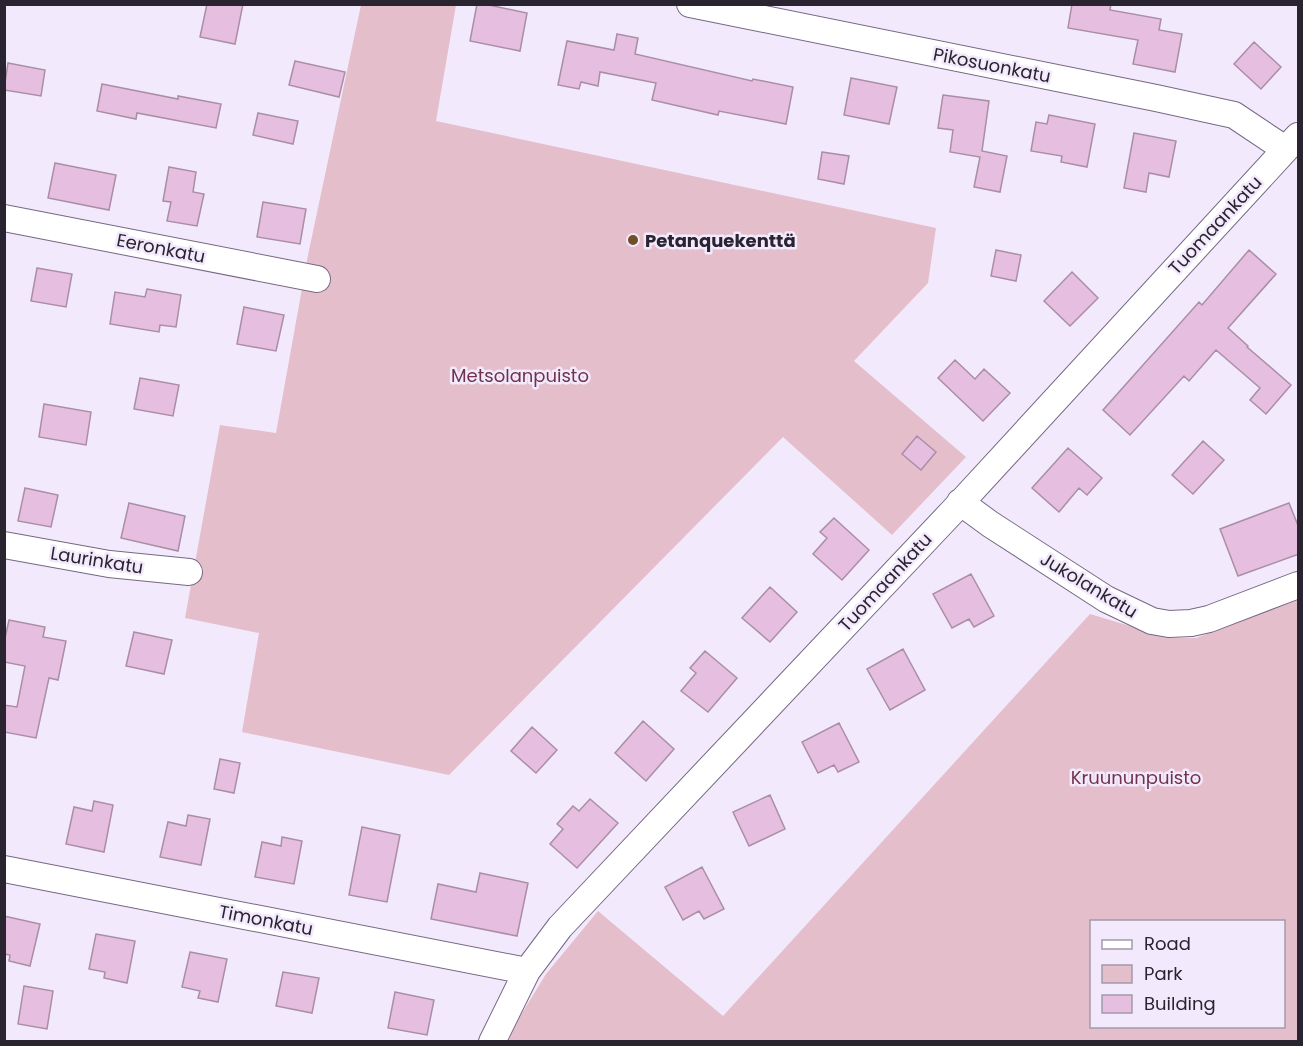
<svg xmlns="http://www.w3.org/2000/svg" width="1303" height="1046" font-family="Poppins,sans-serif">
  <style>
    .green { fill: #e4bfcb; fill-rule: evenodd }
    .building { fill: #e6bedf; stroke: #aa8ea5; stroke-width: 1.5 }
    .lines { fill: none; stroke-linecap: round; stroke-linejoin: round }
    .street-casing { stroke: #766884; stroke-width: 28 }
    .street { stroke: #fff; stroke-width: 26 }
    .poi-dot { fill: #714e27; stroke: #f3e9fc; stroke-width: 2 }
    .labels { text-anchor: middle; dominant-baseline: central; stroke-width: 5; stroke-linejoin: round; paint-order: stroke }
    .street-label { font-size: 18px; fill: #2a2430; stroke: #f3e9fc }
    .poi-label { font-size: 18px; font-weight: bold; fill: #2a2430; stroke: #f3e9fc; text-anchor: start }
    .park-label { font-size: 18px; fill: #71334c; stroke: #f3e9fc }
  </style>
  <rect width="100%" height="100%" fill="#f3e9fc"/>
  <path class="green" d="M361,5h95l-20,116 500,107 -8,55 -74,78 112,96 -74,78 -109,-98 -334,338 -207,-43 17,-99 -74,-15 35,-193 56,8 32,-178z
    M1298,600v441l-790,1 11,-24 27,-44 52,-63 125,105 367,-402 80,24h26zM1092,922h192v104h-192z"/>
  <path class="building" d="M207,4h36l-8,40 -35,-7z
    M477,4h7l43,9 -7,38 -50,-10z
    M1072,4h39l-1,6 51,9 -2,11 23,4 -7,38 -42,-8 5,-24 -70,-12z
    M617,34l21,4 -3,16 117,27 1,-2 40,8 -7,37 -67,-13 -1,4 -66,-15 4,-17 -56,-11 -2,14 -17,-4 -2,7 -21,-4 9,-44 47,9z
    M1254,42l27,25 -20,22 -27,-25z
    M295,61l50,11 -6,25 -50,-12z
    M8,63l37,7 -4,26 -37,-6z
    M851,78l46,9 -8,37 -45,-9z
    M102,84l76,15v-3l43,8 -5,24 -79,-15 -1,6 -39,-8z
    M943,95l46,6 -7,50 25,5 -7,36 -26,-5 6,-30 -30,-5 3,-22 -15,-2z
    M258,113l40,8 -5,23 -40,-9z
    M1049,115l46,9 -8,43 -26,-5 1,-6 -31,-5 5,-29 11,2z
    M1134,133l42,8 -7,36 -20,-4 -3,19 -22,-4z
    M822,152l27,4 -5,28 -26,-5z
    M55,163l61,12 -7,35 -61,-12z
    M169,167l27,5 -3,20 11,2 -7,32 -30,-5 4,-19 -8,-1z
    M263,202l43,7 -6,35 -43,-7z
    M996,250l25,5 -5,26 -25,-5z
    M1249,250l27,24 -48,54 20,18 -1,1 44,38 -25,29 -16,-14 10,-12 -44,-38 -27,31 -5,-5 -54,59 -27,-25 96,-108 3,3z
    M37,268l35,6 -6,33 -35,-6z
    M1072,272l26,26 -28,28 -26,-25z
    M147,289l34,6 -5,32 -16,-2 -1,7 -49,-8 5,-32 30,5z
    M244,307l40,8 -8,36 -39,-7z
    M955,360l20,19 9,-10 26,24 -27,28 -45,-43z
    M140,378l39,7 -6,31 -39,-7z
    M44,404l47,8 -5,33 -47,-8z
    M917,436l19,16 -15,18 -19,-16z
    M1203,441l21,19 -31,34 -21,-19z
    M1068,448l34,30 -15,17 -8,-7 -20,24 -27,-24z
    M25,488l33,7 -7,32 -33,-6z
    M129,503l56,13 -7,35 -57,-13z
    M1289,503l10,25v26l-61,22 -18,-47z
    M834,518l35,32 -27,30 -29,-26 14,-16 -7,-6z
    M971,574l23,42 -20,11 -5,-8 -17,9 -19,-34z
    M770,587l27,25 -27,30 -28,-24z
    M9,620l36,7 -2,10 23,4 -8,39 -9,-2 -13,60 -32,-6v-27l13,2 8,-41 -21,-4v-20z
    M134,632l38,8 -8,34 -38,-8z
    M903,649l22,41 -35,20 -23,-41z
    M705,651l32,27 -29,34 -27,-21 15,-18 -6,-5z
    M643,721l31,28 -28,32 -31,-28z
    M839,723l20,39 -21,10 -4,-7 -16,8 -16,-31z
    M532,727l25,23 -21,23 -25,-22z
    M220,759l20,4 -6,30 -20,-4z
    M770,795l15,34 -36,17 -16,-34z
    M590,799l28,24 -41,45 -27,-24 13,-15 -6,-5 16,-18 6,5z
    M94,801l19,4 -9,47 -38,-8 8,-37 18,4z
    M188,815l22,4 -9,46 -41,-8 8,-35 18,4z
    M362,827l38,8 -13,67 -38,-7z
    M282,837l20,4 -8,43 -39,-7 7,-35 19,4z
    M702,867l22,42 -20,10 -5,-8 -16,9 -18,-33z
    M480,873l48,10 -11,53 -86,-17 7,-35 38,8z
    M4,916l36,8 -10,42 -21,-5 1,-6 -6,-1z
    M96,934l39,7 -8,42 -23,-5 1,-6 -16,-3z
    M190,952l37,7 -9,43 -20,-4 2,-7 -18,-4z
    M283,972l36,6 -7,35 -36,-7z
    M24,986l29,5 -6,38 -29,-5z
    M395,992l39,8 -7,35 -39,-7z"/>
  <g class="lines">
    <g class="street-casing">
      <path id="street" d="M690,4l466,94 78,17 51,34
        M4,218l313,61
        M960,502l30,22 116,75 46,22 17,3 22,-1 18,-4 89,-34
        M4,545l105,19 80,8
        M4,869l523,102
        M492,1042l35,-71 33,-44 393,-416 345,-375"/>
    </g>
    <use href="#street" class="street"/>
  </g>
  <circle class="poi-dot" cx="633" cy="240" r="6"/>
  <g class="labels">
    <g class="street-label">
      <text transform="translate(992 65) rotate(11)">Pikosuonkatu</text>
      <text transform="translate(1215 225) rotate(-47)">Tuomaankatu</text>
      <text transform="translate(161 248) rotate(11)">Eeronkatu</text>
      <text transform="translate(97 560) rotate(9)">Laurinkatu</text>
      <text transform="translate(885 582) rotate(-47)">Tuomaankatu</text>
      <text transform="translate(1089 585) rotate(31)">Jukolankatu</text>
      <text transform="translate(266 920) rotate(11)">Timonkatu</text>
    </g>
    <g class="poi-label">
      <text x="645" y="240">Petanquekenttä</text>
    </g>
    <g class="park-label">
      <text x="520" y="375">Metsolanpuisto</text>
      <text x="1136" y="777">Kruununpuisto</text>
    </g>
  </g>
  <rect width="1303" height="1046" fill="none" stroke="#2a2430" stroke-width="12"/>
  <rect x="1090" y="920" width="195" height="108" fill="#f3e9fc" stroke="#a39aaa" stroke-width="1.5"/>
  <rect x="1102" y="940" width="30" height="9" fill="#ffffff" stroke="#a39aaa" stroke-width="1.5"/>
  <text x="1144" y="950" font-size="18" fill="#2a2430">Road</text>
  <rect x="1102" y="965" width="30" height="18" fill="#e4bfcb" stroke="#a39aaa" stroke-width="1.5"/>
  <text x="1144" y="980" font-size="18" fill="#2a2430">Park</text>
  <rect x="1102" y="995" width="30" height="18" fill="#e6bedf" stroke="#a39aaa" stroke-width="1.5"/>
  <text x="1144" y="1010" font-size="18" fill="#2a2430">Building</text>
</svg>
